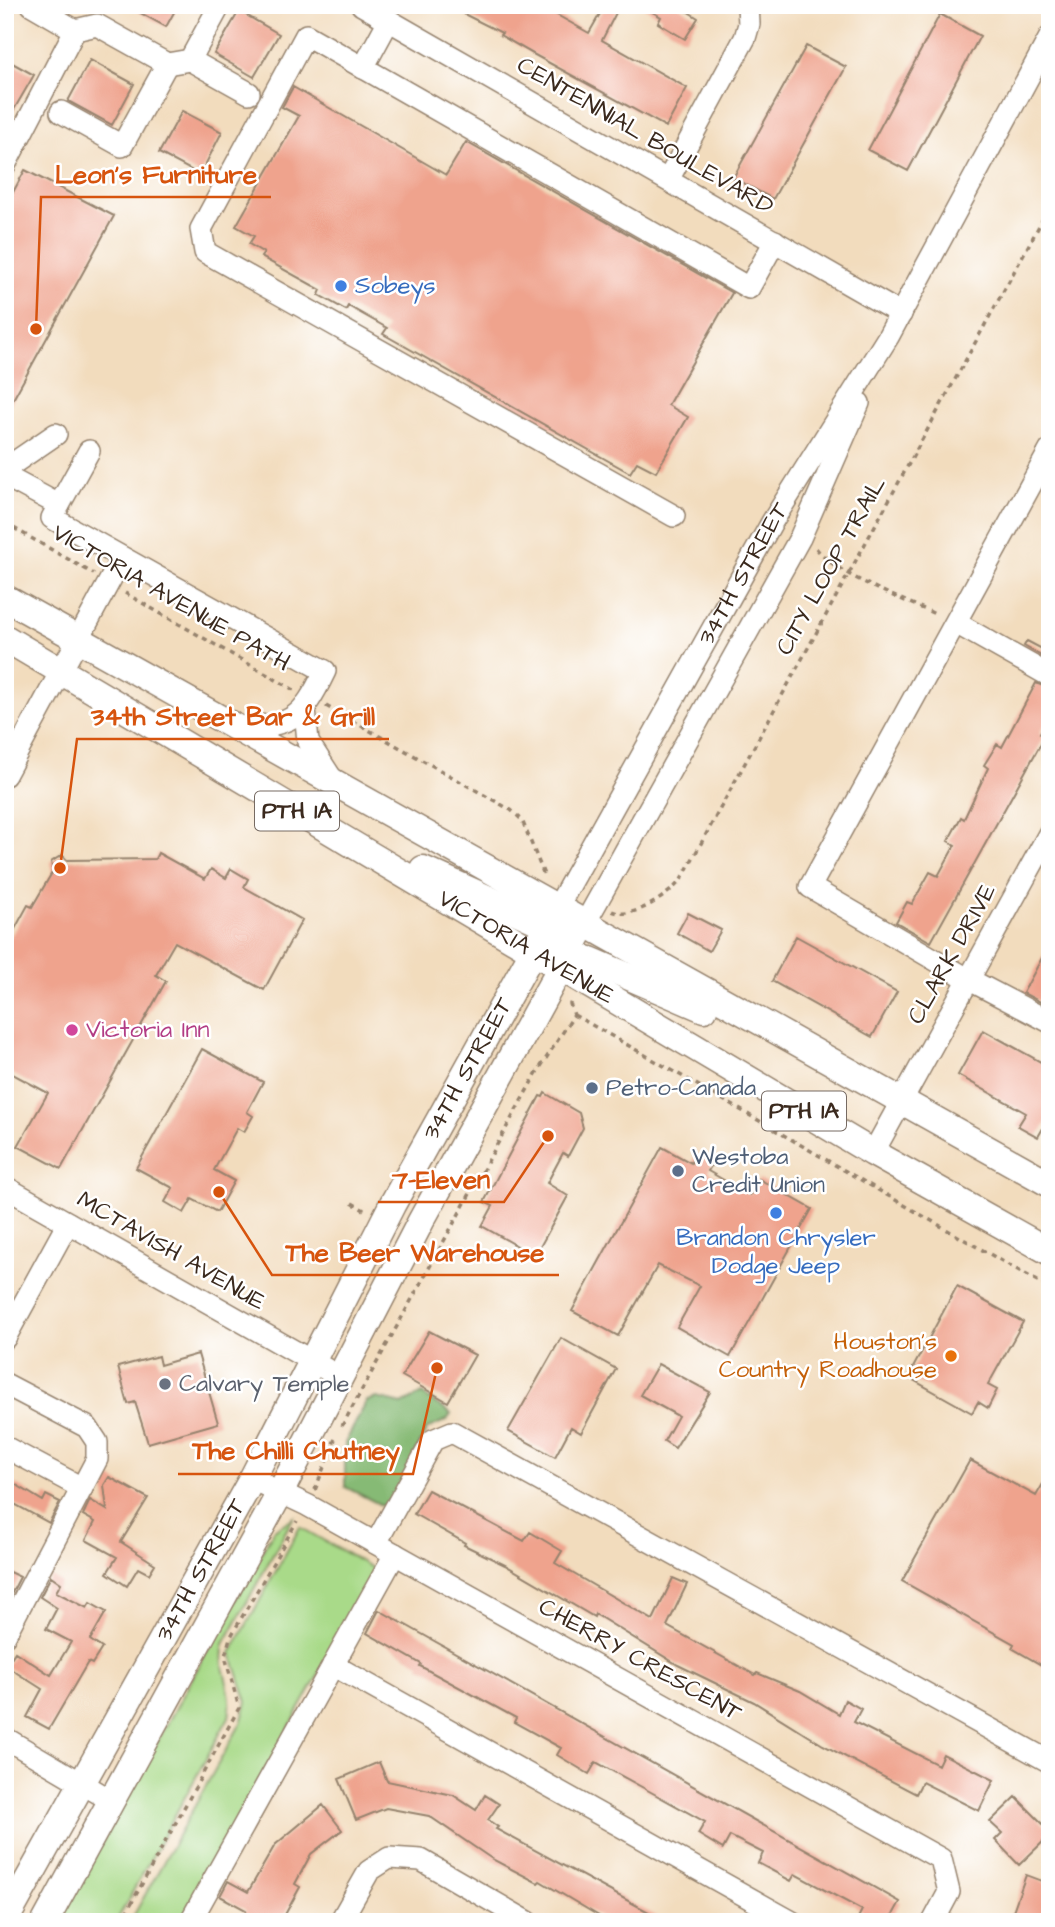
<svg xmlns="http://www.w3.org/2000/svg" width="1055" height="1927" font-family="'Architects Daughter',sans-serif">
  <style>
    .green { fill: #a9da89; stroke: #728254; stroke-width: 2 }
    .forest { fill: #86ba75; stroke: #60724a; stroke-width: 2 }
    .building { fill: #efa38d }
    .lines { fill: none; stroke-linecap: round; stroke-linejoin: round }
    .minor-casing { stroke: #96836e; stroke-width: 24 }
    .major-casing { stroke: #96836e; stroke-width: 29 }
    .path { stroke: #96836e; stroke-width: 3.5; stroke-dasharray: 5 5; stroke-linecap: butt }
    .minor { stroke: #fff; stroke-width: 21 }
    .major { stroke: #fff; stroke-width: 26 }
    .shop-dot { fill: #3f7fe0; stroke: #fff; stroke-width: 2.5 }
    .hotel-dot { fill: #d1479c; stroke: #fff; stroke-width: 2.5 }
    .service-dot { fill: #5c6f8a; stroke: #fff; stroke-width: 2.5 }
    .food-dot { fill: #e8710a; stroke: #fff; stroke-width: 2.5 }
    .worship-dot { fill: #6b7280; stroke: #fff; stroke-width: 2.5 }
    .labels { text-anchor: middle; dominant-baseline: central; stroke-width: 5; stroke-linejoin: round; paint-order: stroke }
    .shield { fill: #fff; stroke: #766a62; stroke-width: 2 }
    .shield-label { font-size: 23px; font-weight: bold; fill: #3b2a1e }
    .street-label { font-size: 24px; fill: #3b2a1e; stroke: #fff }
    .shop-label { font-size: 24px; fill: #366cbe; stroke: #fff; text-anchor: start }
    .hotel-label { font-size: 24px; fill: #b23c85; stroke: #fff; text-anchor: start }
    .service-label { font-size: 24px; fill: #4e5e75; stroke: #fff; text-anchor: start }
    .food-label { font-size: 24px; fill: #c56008; stroke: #fff; text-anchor: end }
    .worship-label { font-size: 24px; fill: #5b616d; stroke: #fff; text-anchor: start }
    .leader { fill: none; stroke: #d7540e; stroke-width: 2.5 }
    .callout-dot { fill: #d7540e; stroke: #fff; stroke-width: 2.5 }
    .callout-label { font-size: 26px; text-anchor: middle; font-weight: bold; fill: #d7540e; stroke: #fff; stroke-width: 5; stroke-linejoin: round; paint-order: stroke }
  </style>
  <rect width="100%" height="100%" fill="#fff"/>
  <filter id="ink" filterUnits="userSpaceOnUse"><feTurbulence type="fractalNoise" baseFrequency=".0143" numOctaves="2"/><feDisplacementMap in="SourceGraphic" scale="14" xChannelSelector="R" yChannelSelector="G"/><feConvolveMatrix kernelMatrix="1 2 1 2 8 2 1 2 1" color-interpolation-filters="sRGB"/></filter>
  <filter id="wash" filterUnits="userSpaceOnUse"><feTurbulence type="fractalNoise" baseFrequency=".00686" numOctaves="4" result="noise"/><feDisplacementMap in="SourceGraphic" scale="28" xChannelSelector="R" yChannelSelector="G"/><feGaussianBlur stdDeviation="1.57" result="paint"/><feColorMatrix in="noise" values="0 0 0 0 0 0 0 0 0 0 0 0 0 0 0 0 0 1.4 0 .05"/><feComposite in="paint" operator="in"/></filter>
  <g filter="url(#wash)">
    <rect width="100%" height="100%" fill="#f2dcbd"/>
    <path class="green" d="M293,1518l-69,126c-7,26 11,45 5,73l-113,205h-58l216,-392z
      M300,1527l77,44 -197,351h-50l111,-199 6,-21 -16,-49z"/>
    <path class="forest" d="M422,1394l29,20 -4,6 -20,9 -30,64 -14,13 -38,-19v-44l22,-42 10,-3 25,6z"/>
    <g id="blocks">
      <path class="building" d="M126,5h52l-12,22z
        M446,5h93l50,28 16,-28h15l-18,35 85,48 -21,39 -133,-73 -33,-19 2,-2z
        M640,5h37l21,13 -13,21 -27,-16 3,-6z
        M239,11l40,23 -25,43 -40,-23z
        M940,14l40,22 -72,135 -40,-21z
        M806,46l40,21 -73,132 -40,-21z
        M5,59l29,16 -29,50z
        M90,60l44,24 -22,41 -44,-24z
        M293,87l153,88 20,-33 266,151 -64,112 20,12 -32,55 -19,-10 -7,11 -247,-139 4,-6 -39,-22 -2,4 -27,-15 2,-5 -60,-33 3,-4 -15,-9 5,-8 -18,-10 63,-110 -17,-9z
        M182,111l40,21 -22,43 -41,-22z
        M25,170l89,46 -109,198v-207z
        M1027,641l23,12v8l-26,-15z
        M1036,683l14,6v26l-10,18 5,3 -114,206 -35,-20 11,-20 5,2 18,-32 8,4 17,-31 -7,-4 13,-24 3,2 24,-51 -4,-3 13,-21 5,3z
        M158,853l47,26 6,-10 15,9 5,-9 17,10 -4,8 58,33 -38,70 -89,-48 -19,33 10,6 -105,188 -43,-23 30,-53 -43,-23v-123l23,-42 4,2 21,-36 -2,-9 11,-7 5,5 88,-1z
        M688,913l33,17 -12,21 -32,-18z
        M796,936l101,56 -25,45 -100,-56z
        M1050,943v64l-27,-14z
        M983,1030l67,37v49l-12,21 -20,-11 8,-13 -68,-38z
        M202,1049l61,33 -16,30 6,4 -9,16 -7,-4 -23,42 20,11 -17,31 -25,-13 -8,14 -19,-11 8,-14 -37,-20z
        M545,1093l34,20 4,15 -15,28 -5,-3 -16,30 21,13 -33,60 -53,-30 11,-20 -9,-4 56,-106 3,1z
        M662,1147l29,16 5,-9 17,9 -5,8 42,24 9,-16 53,30 -82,148 -53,-30 23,-41 -42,-21 -40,71 -46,-25z
        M957,1286l66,36 -35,63 9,5 -9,18 -10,-6 -6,11 -64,-36z
        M429,1331l46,24 -27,47 -46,-26z
        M561,1338l55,31 -35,64 -10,-6 -16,30 -47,-26z
        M198,1354l20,69 -70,20 -13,-41 -7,2 -10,-37 40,-11 2,9z
        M658,1364l52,28 -35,56 -11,-7 14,-25 -38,-21z
        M970,1460l66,36 14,-24v198l-38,-22 2,-4 -112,-63z
        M109,1477l39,21 -27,44 34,22 -6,10 -11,-6 -11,18 -20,-13 10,-16 -31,-17 9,-18 -12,-7 7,-15 17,10 -3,-25z
        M5,1478l38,23 3,-6 14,7 -11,21 -44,-24z
        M428,1490l96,51 6,-9 32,19 -7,12 98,57 20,-42 14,6 -20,42 88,49 2,-2 43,18 39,23 6,-14 16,9 -7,13 84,43 5,-11 51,26 -15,31 -57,-29 -6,12 -93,-49 -69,-43 -76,-37 -83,-51 -1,3 -89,-52 -41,-20 1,-2 -51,-29z
        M5,1570l15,7 -15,29z
        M51,1576l10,7 -5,9 31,16 3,-5 16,9 -16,28 12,8 -10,16 -4,-2 -39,67 -22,-12 15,-28 -36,-23 9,-14 36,23 20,-33 -25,-13 11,-21 -17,-11z
        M379,1610l521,292 -11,20h-33l6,-12 -67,-36 -4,7 -33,-18 5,-10 -33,-17 -7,13 -25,-15 7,-12 -56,-31 -53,-29 -7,12 -32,-19 4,-7 -47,-26 2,-4 -96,-52 1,-2 -54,-31z
        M379,1762l8,19 66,14 23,15 9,-15 14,9 -11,16 10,7 -2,2 171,93h-58l-69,-41 -2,2 -46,-24 -63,-43 -43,-8 -30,12 -17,-41z
        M1016,1797l34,34v4l-31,30 -24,-25 7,-7 -12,-11z
        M323,1805l19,25 -31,24 -16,30 5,3 -19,35h-43l8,-12 -26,-14 8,-15 20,11 27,-47z
        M1026,1875l24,9v11l-10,27h-31z"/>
    </g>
  </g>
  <g filter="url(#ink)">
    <use href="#blocks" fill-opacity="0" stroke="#96836e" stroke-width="2"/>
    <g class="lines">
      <g class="minor-casing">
        <g id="minor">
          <path d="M362,5l539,309"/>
          <path d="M75,30l22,-5 70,39 23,-4 30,-55"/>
          <path d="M190,60l59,33"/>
          <path d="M363,68l26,-48"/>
          <path d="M61,112l61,34 45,-82"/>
          <path d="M5,165l70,-135 -43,-25"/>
          <path d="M668,180l77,-142 4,-14 -1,-19"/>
          <path d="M1050,450l-240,437 158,92 82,43"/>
          <path d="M89,451l-37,67 273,153c-24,50 -34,55 -88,56"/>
          <path d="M5,469l51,-35"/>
          <path d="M5,476l54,29"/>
          <path d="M674,516l-469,-264 -4,-23 105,-194 443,253 26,-47"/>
          <path d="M956,623l94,53"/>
          <path d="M305,709l3,33 26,40"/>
          <path d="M5,775l117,-217"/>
          <path id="s1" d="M556,910l216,-388 116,-185 162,-300"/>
          <path d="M584,925l216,-387 59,-135"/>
          <path d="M873,1153l177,-321"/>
          <path d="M5,1187l333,189"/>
          <path d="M5,1338l63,-115"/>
          <path d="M5,1384l82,43 10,15v17l-92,176"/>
          <path d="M5,1447l77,41"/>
          <path d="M252,1479l55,26 634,354 8,33 -16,30"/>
          <path d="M376,1543l57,-103 19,-8 598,330"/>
          <path d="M333,1665l459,257"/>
          <path d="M5,1738l107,63"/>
          <path d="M190,1922l205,-368"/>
          <path d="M340,1922l29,-51 20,-13 32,2 107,62"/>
        </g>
      </g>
      <g class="major-casing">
        <g id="major">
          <path d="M5,598l1045,586"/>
          <path id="s2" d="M5,638l868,515 177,99"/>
          <path d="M423,869l123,56 16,2"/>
          <path d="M554,950l36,10 114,49"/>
          <path id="s3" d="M5,1921l247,-442 140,-274 164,-295"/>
          <path d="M45,1922l235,-429 141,-272 163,-296"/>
        </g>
      </g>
      <path class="path" d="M5,523l89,51
        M816,548c22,29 88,51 121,67
        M125,593l169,97
        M326,706l185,104 11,10 22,55
        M612,911c20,10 57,-16 69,-31l369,-674
        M574,1015c160,89 316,184 476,273
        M352,1203l12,7
        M342,1426l194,-352 38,-59 -4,-11 2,-5
        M315,1490l20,-51
        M121,1922l118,-214 -14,-52 5,-18 67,-117"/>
      <use href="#minor" class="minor"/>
      <use href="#major" class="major"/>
    </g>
  </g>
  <g class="shop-dot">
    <circle cx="341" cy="286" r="7"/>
    <circle cx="776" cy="1213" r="7"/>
  </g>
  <circle class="hotel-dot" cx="72" cy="1030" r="7"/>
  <g class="service-dot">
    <circle cx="592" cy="1088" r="7"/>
    <circle cx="678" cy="1171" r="7"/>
  </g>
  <circle class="food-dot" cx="951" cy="1356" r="7"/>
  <circle class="worship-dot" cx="165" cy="1384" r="7"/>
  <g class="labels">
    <g class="shield">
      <rect x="255" y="791.5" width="84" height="39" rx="5"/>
      <rect x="762" y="1091.5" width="84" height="39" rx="5"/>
    </g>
    <g class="shield-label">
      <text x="297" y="811">PTH 1A</text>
      <text x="804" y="1111">PTH 1A</text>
    </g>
    <g class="street-label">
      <text transform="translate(645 136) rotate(30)">CENTENNIAL BOULEVARD</text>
      <text transform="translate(831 566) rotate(-61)">CITY LOOP TRAIL</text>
      <text stroke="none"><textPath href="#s1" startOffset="385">34TH STREET</textPath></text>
      <text transform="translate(171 598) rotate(30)">VICTORIA AVENUE PATH</text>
      <text stroke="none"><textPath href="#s2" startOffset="606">VICTORIA AVENUE</textPath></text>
      <text transform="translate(952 954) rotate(-61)">CLARK DRIVE</text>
      <text stroke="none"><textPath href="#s3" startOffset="970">34TH STREET</textPath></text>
      <text transform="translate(171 1251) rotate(30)">MCTAVISH AVENUE</text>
      <text stroke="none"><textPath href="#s3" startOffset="402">34TH STREET</textPath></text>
      <text transform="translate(640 1660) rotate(29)">CHERRY CRESCENT</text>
    </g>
    <g class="shop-label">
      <text x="355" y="286">Sobeys</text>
      <text x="776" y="1238" text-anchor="middle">Brandon Chrysler<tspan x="776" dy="28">Dodge Jeep</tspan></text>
    </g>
    <g class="hotel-label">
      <text x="86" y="1030">Victoria Inn</text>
    </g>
    <g class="service-label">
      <text x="606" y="1088">Petro-Canada</text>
      <text x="692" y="1157">Westoba<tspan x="692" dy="28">Credit Union</tspan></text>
    </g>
    <g class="food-label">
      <text x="937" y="1342">Houston's<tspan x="937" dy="28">Country Roadhouse</tspan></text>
    </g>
    <g class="worship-label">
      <text x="179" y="1384">Calvary Temple</text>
    </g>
  </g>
  <path class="leader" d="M36 329L41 197H271M60 868L77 739H389M548 1136L504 1202H378M219 1192L272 1275H559M437 1368L413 1474H178"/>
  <g class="callout-dot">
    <circle cx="36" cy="329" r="7"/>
    <circle cx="60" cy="868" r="7"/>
    <circle cx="548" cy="1136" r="7"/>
    <circle cx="219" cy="1192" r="7"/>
    <circle cx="437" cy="1368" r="7"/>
  </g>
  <g class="callout-label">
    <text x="156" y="183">Leon's Furniture</text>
    <text x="233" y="725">34th Street Bar &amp; Grill</text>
    <text x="441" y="1188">7-Eleven</text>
    <text x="415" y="1261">The Beer Warehouse</text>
    <text x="296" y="1459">The Chilli Chutney</text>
  </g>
  <rect width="1055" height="1927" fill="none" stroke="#fff" stroke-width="28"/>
</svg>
